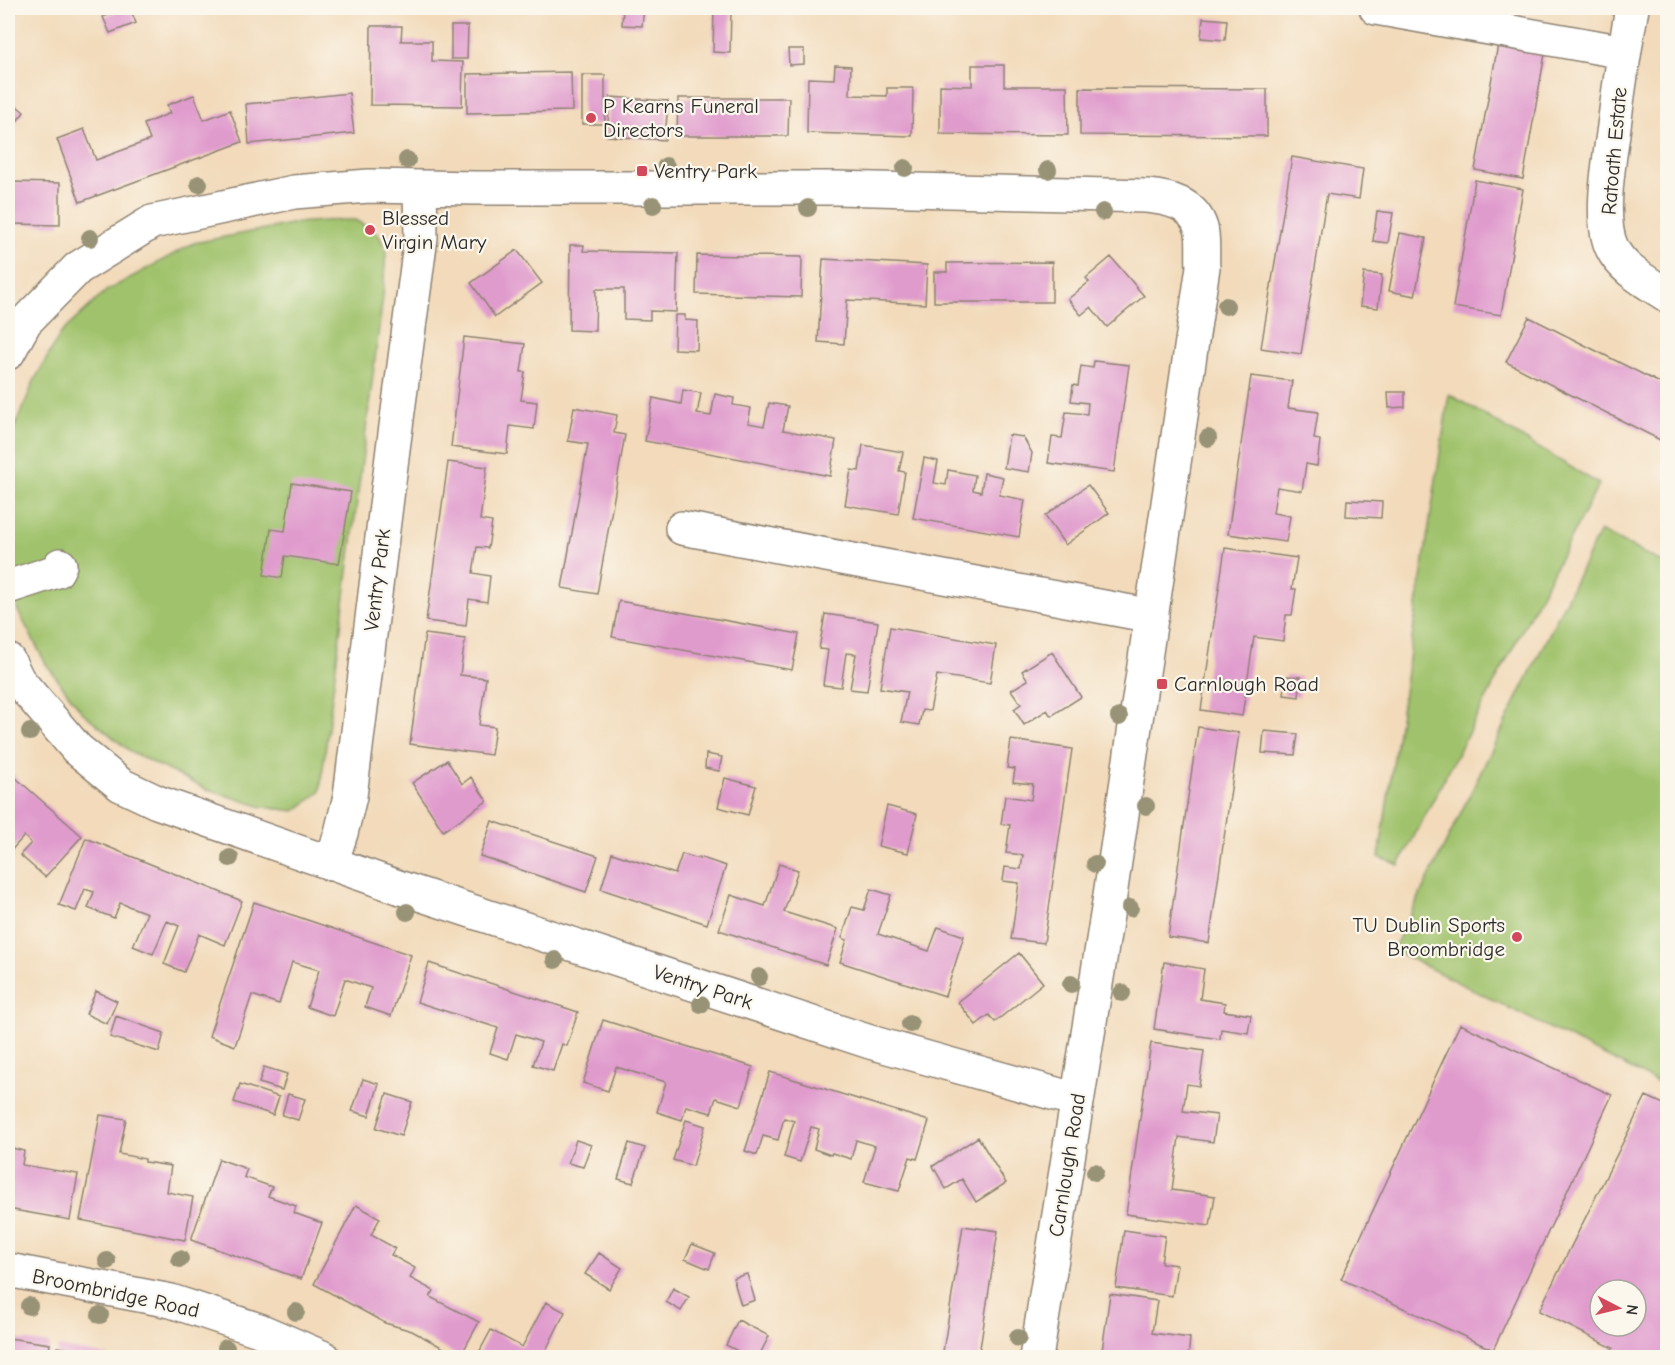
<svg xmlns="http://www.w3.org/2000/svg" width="1675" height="1365" font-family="'Comic Neue',sans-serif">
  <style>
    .green { fill: #a0c26c; stroke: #66764c; stroke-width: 1.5 }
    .building { fill: #e09bcd; fill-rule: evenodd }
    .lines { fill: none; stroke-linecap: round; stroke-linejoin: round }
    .minor-casing { stroke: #8e8272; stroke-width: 36 }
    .minor { stroke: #fff; stroke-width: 33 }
    .tree { fill: #989276 }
    .poi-dot { fill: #d1495b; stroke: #fbf7ec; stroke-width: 2 }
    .labels { text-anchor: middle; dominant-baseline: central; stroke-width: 4.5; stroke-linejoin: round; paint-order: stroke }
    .poi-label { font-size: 21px; fill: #2b2b2b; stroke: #fbf7ec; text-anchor: start }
    .street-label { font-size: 21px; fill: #2b2b2b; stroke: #fbf7ec }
  </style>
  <rect width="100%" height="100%" fill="#fbf7ec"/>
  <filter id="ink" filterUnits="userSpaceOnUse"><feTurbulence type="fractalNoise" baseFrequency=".0167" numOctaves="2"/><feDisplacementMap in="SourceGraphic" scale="12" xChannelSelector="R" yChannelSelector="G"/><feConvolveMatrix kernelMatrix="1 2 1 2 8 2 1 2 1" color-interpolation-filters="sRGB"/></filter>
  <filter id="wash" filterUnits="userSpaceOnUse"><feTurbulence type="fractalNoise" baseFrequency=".008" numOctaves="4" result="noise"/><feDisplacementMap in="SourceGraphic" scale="24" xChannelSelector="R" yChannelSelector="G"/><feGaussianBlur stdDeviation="1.35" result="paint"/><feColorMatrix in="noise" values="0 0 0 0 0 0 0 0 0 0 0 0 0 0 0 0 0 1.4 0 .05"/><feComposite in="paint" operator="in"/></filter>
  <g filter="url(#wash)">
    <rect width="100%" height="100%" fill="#f2daba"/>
    <path class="green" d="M338,220h17l23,13 8,18 -3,45 -63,496 -25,19 -32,-4 -57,-18 -75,-37 -49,-40 -36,-48 -28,-53 -10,-41v-106l4,-30 22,-53 27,-48 45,-42 88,-48 102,-20z
      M1449,394l150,90 -200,381 -20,-8z
      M1600,531l67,34v522l-274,-137z"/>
    <g id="blocks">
      <path class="building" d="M125,8h5l6,15 -26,10 -7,-16z
        M623,8h21l-2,18 -20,-1z
        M714,8h17l-1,45 -17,-1z
        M1203,18l24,2 -2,20 -24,-2z
        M371,26h31l-1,15h31v20l31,1 -1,44 -92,-1z
        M451,26h17l-1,33h-16z
        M1499,39l47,9 -23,131 -48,-9z
        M788,49h16v15l-15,1z
        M835,65l16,1 -1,29 37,1v-8h26l-1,48 -105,-3 1,-55 26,1z
        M972,65h32v21h63l1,49 -128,-1v-49l32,1z
        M571,72l1,39 -105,2v-39z
        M582,75h23v49h-23z
        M1080,88l187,1v47l-187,-1z
        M349,93l5,40 -105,11 -3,-40z
        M194,95l10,25 26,-10 12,32 -162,60 -23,-63 27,-10 12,31 54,-20 -6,-16 26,-11 -3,-8z
        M610,97l58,4 -3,39 -58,-4z
        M678,98h111l-1,38h-111z
        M12,102l12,10 -16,21v-24z
        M1292,157l71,12 -4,30 -32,-5 -26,160 -40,-6z
        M1475,180l48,9 -22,126 -48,-8z
        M8,182l52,1v42l-52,-1z
        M1377,211l16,2 -5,30 -15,-2z
        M1400,233l26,5 -11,58 -26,-5z
        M570,245h14l-1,6 95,2 -2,59 -26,-1v9l-26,-1v-30h-28l-1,42 -26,-1z
        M517,250l25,33 -47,34 -24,-34z
        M697,255l105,2 -1,40 -105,-3z
        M1111,257l33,39 -37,31 -16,-20 -10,8 -13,-16 21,-17 -3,-4z
        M823,259l104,6 -2,39 -78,-4 -3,44 -26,-2z
        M1052,262v40h-118v-30h13v-9z
        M1364,273l18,2 -4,33 -18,-2z
        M675,315h10v5l13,1 -1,29 -23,-1z
        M1529,317l139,70v57l-162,-82z
        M464,337l61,7 -4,28h4l-4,28 16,2 -3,27 -24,-3 -3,28 -56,-7z
        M1094,361l35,4 -15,107 -66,-9 4,-26 10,1 4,-26 21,2 1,-11 -17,-2 2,-16 5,1 3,-20 12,2z
        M1251,376l41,5 -4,27 30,4 -4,27 6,1 -3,26 -11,-2 -4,27 -25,-4 -4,26 17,3 -4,26 -58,-8z
        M683,390l18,3 -4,21 14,2 4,-22 19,4 -1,7 18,3 -3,15 16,3 5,-23 19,3 -5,24 53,10 -6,36 -185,-35 8,-43 28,6z
        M1388,392h17v15l-16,1z
        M574,407l43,8 -3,18 11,2 -28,159 -35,-6 26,-144 -20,-3z
        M1009,435l14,2 9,16 -3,19 -25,-4z
        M863,445l40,7 -4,19 6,1 -7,42 -53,-9 6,-35 8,1z
        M924,458l14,3 -4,22 12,2 2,-15 27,5 -2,15 8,2 3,-19 19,4 -4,18 26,5 -6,37 -106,-19z
        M448,462l39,5 -7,53 12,2 -4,26 -11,-1 -4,26 17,3 -3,26 -18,-3 -3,27 -40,-5z
        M292,483l59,9 -12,72 -54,-8 -3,22 -18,-3 7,-46 14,2z
        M1088,485l21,28 -44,32 -20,-29z
        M1347,500l35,2 -1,16 -35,-2z
        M1225,548l72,10 -5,31h4l-4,26h-6l-3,26 -29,-4 -12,79 -41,-6z
        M619,601l180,33 -7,36 -180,-33z
        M825,614l53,8 -11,69 -17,-2 6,-35 -10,-1 -5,34 -18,-2 5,-35 -9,-1z
        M890,627l106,18 -6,38 -53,-8 -7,36 -8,-1 -3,15 -18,-3 6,-30 -27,-4z
        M425,634l40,5 -5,36 26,3 -7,47 16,2 -4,28 -81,-11z
        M1052,652l29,45 -30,19 -4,-6 -23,15 -10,-16 7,-5 -10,-14 17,-10 -6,-9z
        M1286,676l15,1 -2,20 -15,-2z
        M1198,727l41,6 -30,210 -41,-6z
        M1264,731l34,3 -3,21 -33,-2z
        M1011,740l61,9 -28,194 -33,-4 8,-56 -16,-2 2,-14 16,2 2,-14 -17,-2 4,-28 -9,-1 4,-28 26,4 2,-16 -20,-2 2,-13 -8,-1z
        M706,754l16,3 -3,14 -14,-3z
        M447,760l15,24 9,-7 16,24 -44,30 -31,-48z
        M8,771l74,65 -37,41 -25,-22 11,-12 -7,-7 -16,18z
        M725,778l31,8 -8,29 -30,-8z
        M887,806l30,8 -9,39 -30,-7z
        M492,821l106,35 -12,36 -106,-36z
        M86,838l156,63 -17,44 -26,-11 -15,38 -20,-8 15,-38 -12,-5 -14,33 -20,-8 14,-33 -27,-10 -6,15 -26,-10 6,-16 -9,-3 -9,22 -17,-6z
        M612,853l63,21 7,-20 17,5v-2l27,9 -19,58 -106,-35z
        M779,864l19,6 -14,42 54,17 -12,36 -107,-35 12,-35 34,11z
        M871,889l20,6 -13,39 51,17 9,-24 26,9 -19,60 -105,-34 7,-22 -5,-2 10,-31 12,3z
        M254,902l157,53 -20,61 -26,-9 6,-19 -26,-9 -12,37 -26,-9 12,-37 -27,-8 -13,42 -27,-9 -17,51 -26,-10z
        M1019,953l24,30 -48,39 -6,-7 -13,10 -18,-23z
        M1164,962l40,7 -4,30 25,4 -1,8 27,4 -3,18 -27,-4 -1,10 -66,-10z
        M429,963l149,49 -11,34 -5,-2 -9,27 -20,-6 8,-23 -25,-8 -8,25 -18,-6 8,-25 -81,-26z
        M96,991l21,10 -10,23 -21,-10z
        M116,1016l48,17 -5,19 -49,-15z
        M603,1020l150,47 -12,39 -25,-8 -5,15 -25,-7 -4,14 -25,-8 9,-30 -50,-15 -8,24 -25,-8z
        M1460,1024l152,71 -119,255 -152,-71z
        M1151,1043l53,8 -5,35 -12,-2 -4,27 34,4 -4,27 -34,-5 -7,53 43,6 -5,30 -84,-12z
        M264,1067l23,7 -5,16 -23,-7z
        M770,1072l159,49 -12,38 -7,-2 -11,34 -35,-9 11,-36 -19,-6 -5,19 -19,-6 -1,2 -17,-6 5,-20 -8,-2 -11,35 -16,-5 10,-36 -10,-3 -6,22 -15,-4 -6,19 -12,-4z
        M363,1079l16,5 -10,32 -17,-5z
        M240,1084l39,13 -6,18 -39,-13z
        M288,1094l17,5 -7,21 -16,-5z
        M387,1094l25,8 -11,34 -25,-8z
        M1646,1096l22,10v252h-60l5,-10 -74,-37zM1600,1290h36v36h-36z
        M100,1115l26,4 -7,35 26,5v3l26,4 -4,26 26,5 -8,43 -105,-20z
        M686,1120l19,6 -12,40 -20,-6z
        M978,1137l28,46 -30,19 -14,-23 -16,10 -13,-23z
        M576,1140l15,5 -8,22 -15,-4z
        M629,1143l16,5 -12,35 -15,-4z
        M8,1147l16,4 -2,14 56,9 -8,46 -62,-11z
        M219,1159l28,10 -3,8 28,10 -4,9 28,10 -2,7 28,10 -21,56 -110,-39z
        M356,1205l24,13 -9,17 24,13 -4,7 24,13 -5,10 24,13 -4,6 49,25 -19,35 -48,-26 -27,-8 -71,-39z
        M963,1226l35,5 -17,111 -3,16h-36z
        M1124,1230l41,6 -4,27 16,2 -5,31 -56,-8z
        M692,1244l23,9 -6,16 -24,-10z
        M599,1253l23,15 -13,21 -24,-15z
        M747,1274l8,26 -14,5 -8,-27z
        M673,1288l16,9 -8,14 -15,-9z
        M1110,1294l47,7 -5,32 38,5 -2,20h-87z
        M546,1302l19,10 -23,46h-66l15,-28 31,17z
        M738,1320l31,16 -11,22h-7l-25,-13z
        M8,1338l42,6 -2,14h-40z
        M58,1347l51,9v2h-53z"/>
    </g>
  </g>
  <g filter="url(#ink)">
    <use href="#blocks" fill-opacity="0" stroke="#8e8272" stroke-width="1.5"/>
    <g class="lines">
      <g class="minor-casing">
        <path id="minor" d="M1376,8l248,44
          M1632,8c-7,39 -13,78 -18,118 -4,32 -16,93 -2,122 10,22 37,35 56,48
          M8,353l17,-31 53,-54 74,-46 142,-30 75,-6 107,2h360l310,8c23,2 47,7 55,32 3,9 1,28 2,39l-95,642 -72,449
          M682,528l470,88
          M8,587l49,-16 3,-6
          M8,660l10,20 59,69 44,36 36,17 244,86 469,154 207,58
          M331,864l10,-31 9,-37 43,-347 28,-212 -1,-50
          M8,1270l163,31 88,29 65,28"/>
      </g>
      <use href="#minor" class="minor"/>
    </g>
    <g class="tree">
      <circle cx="407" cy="160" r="9"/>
      <circle cx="666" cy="166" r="9"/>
      <circle cx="905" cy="168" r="9"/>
      <circle cx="1048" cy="170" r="9"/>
      <circle cx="199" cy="184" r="9"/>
      <circle cx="653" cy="205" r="9"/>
      <circle cx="808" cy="208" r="9"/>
      <circle cx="1103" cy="212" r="9"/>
      <circle cx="90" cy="238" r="9"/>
      <circle cx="1226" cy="306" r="9"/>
      <circle cx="1208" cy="438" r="9"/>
      <circle cx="1119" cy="717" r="9"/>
      <circle cx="30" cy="732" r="9"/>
      <circle cx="1146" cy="806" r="9"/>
      <circle cx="230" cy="858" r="9"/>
      <circle cx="1095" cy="864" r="9"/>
      <circle cx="1130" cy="908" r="9"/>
      <circle cx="407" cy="912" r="9"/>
      <circle cx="555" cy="960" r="9"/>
      <circle cx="759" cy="977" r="9"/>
      <circle cx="1071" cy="984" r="9"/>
      <circle cx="1122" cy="993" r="9"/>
      <circle cx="701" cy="1004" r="9"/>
      <circle cx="910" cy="1024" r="9"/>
      <circle cx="1095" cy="1172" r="9"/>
      <circle cx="180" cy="1259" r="9"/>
      <circle cx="107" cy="1261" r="9"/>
      <circle cx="29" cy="1306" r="9"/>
      <circle cx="296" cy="1312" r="9"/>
      <circle cx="100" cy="1315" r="9"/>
      <circle cx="1018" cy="1338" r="9"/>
      <circle cx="226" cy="1348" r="9"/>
    </g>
  </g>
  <g class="poi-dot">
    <circle cx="591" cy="118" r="6"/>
    <rect x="636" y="165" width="12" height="12" rx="3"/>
    <circle cx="370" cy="230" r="6"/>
    <rect x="1156" y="678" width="12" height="12" rx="3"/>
    <circle cx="1517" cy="937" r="6"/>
  </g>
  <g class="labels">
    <g class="poi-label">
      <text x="603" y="106">P Kearns Funeral<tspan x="603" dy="24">Directors</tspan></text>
      <text x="654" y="171">Ventry Park</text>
      <text x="382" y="218">Blessed<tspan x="382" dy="24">Virgin Mary</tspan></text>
      <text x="1174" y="684">Carnlough Road</text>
      <text x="1505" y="925" text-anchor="end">TU Dublin Sports<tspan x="1505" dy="24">Broombridge</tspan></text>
    </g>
    <g class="street-label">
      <text transform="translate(1614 151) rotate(-85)">Ratoath Estate</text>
      <text transform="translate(377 580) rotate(-83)">Ventry Park</text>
      <text transform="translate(703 987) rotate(18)">Ventry Park</text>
      <text transform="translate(1067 1165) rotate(-81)">Carnlough Road</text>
      <text transform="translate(116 1293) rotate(12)">Broombridge Road</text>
    </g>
  </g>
  <rect width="1675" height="1365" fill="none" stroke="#fbf7ec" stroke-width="30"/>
  <g transform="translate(1618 1308) rotate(97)"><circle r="28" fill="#fbf7ec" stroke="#a8a59f" stroke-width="1.5"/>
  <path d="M0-4.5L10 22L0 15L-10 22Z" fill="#d1495b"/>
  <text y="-9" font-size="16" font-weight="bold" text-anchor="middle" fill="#2b2b2b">N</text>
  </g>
</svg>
